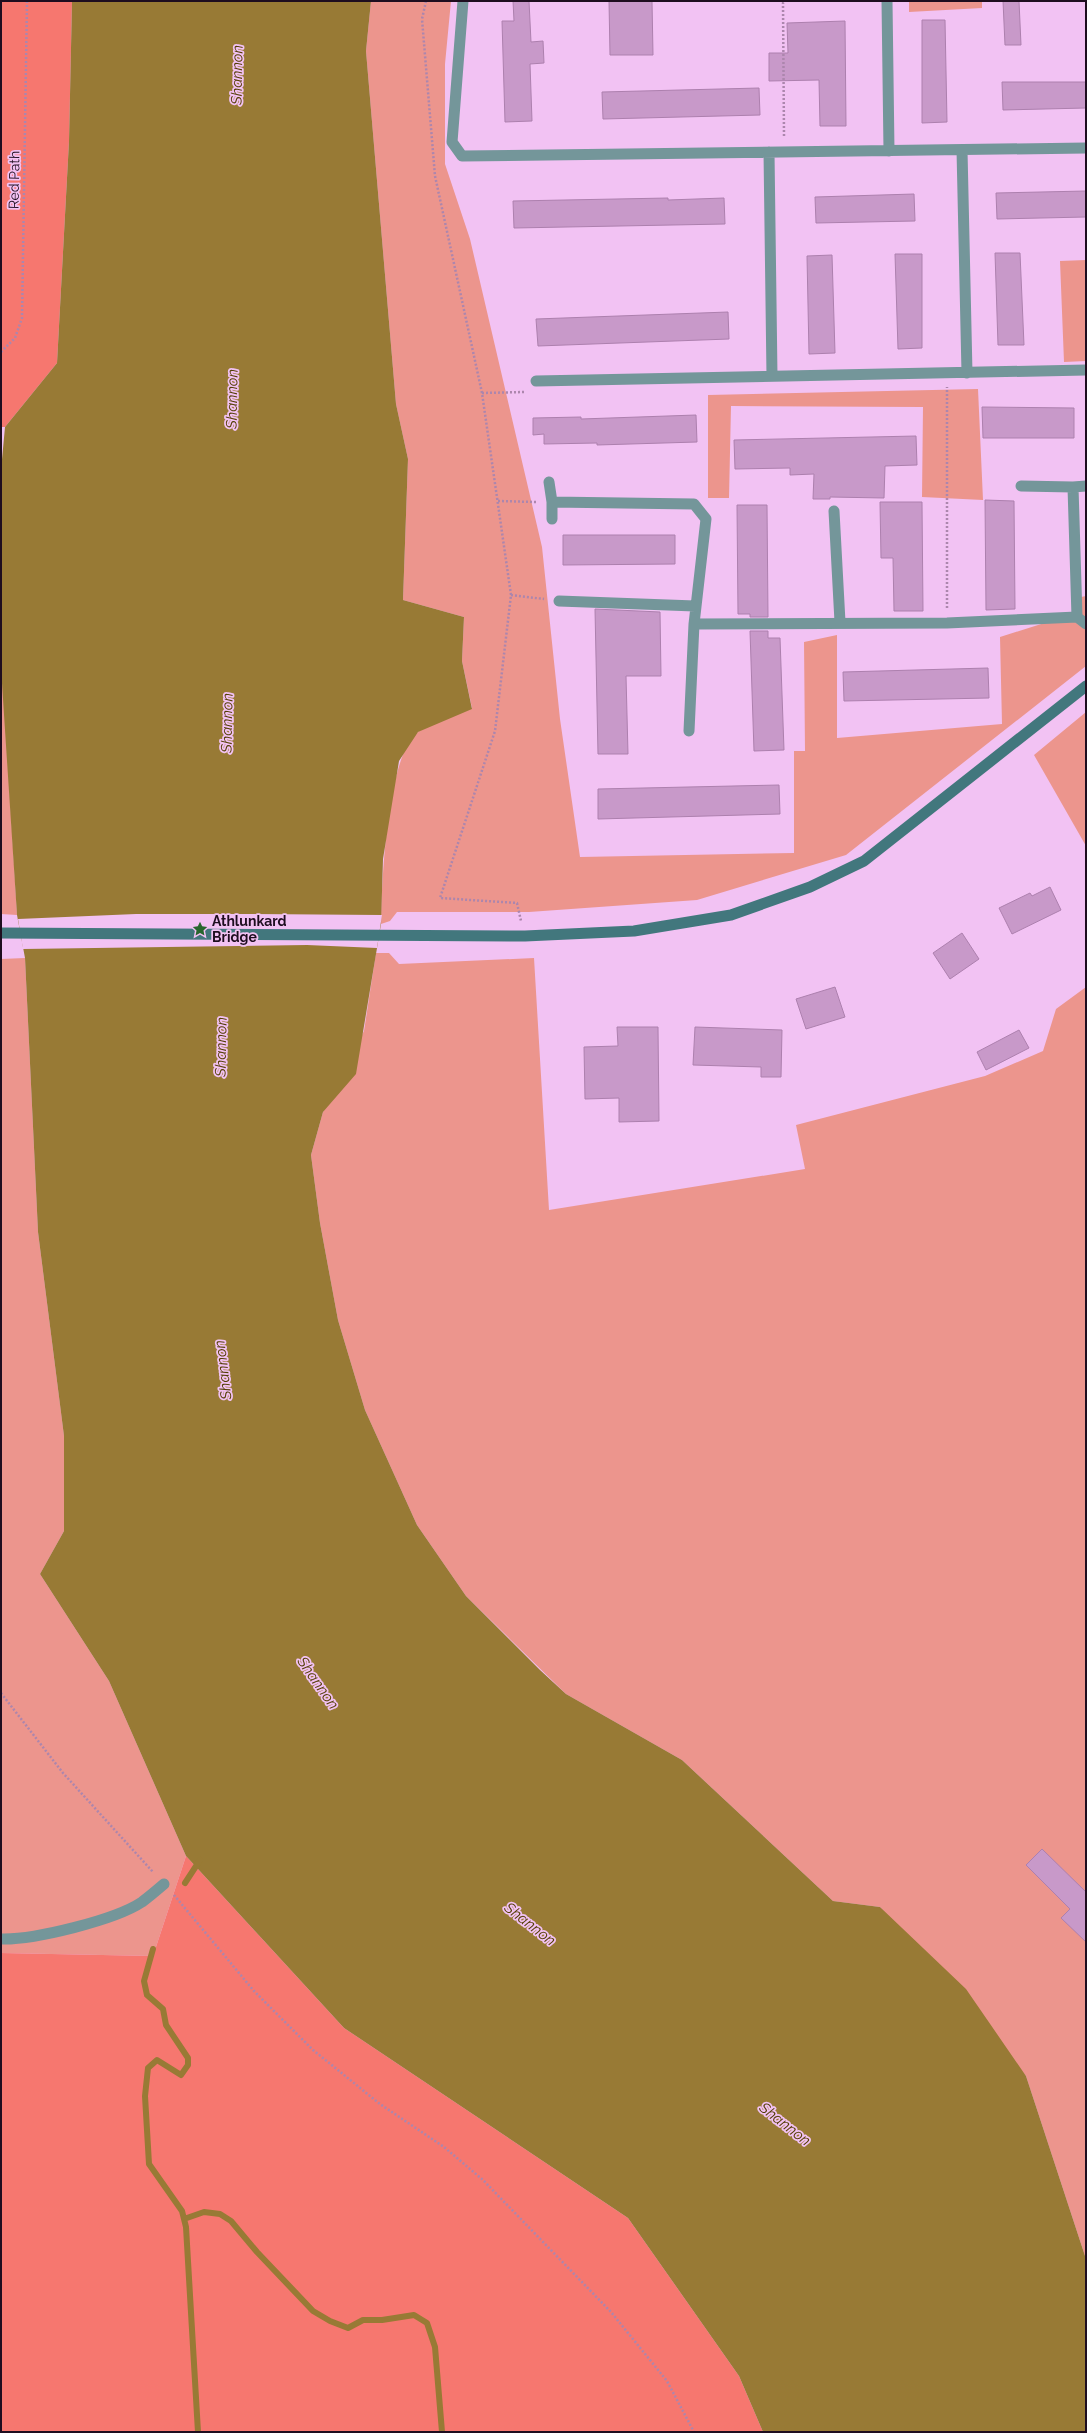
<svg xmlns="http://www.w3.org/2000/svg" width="1087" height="2433" font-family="Raleway,sans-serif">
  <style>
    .green { fill: #ec958d }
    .forest { fill: #f6776f }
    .water { fill: #987a35 }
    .pier { fill: #f2c2f3 }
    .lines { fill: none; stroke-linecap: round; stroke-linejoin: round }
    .stream { stroke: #987a35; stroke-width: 6 }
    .building { fill: #c899c9; stroke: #ad80ae }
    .path { stroke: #ac86ad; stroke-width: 2.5; stroke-dasharray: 2 2; stroke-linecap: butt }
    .service { stroke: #74969a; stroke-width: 11 }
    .minor { stroke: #74969a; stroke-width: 11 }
    .secondary { stroke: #42777d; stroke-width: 11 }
    .labels { text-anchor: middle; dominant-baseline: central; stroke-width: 3.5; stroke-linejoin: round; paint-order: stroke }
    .street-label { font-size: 14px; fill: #1e0d1f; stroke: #f2c2f3 }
    .poi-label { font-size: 14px; font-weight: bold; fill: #1e0d1f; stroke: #f2c2f3; text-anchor: start }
    .water-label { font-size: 15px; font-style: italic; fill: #523d03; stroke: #f2c2f3 }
  </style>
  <rect width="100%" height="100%" fill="#f2c2f3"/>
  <path class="green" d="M371,1h80l-6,63v100l25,75 72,308 18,172 20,138 214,-4v-102h11l-1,-109 33,-7v103l165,-14 -2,-87 79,-25 2,-15 5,-1v70l-240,189 -149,45 -168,12h-132l-7,9 -9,3c1,-39 5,-170 38,-193 15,-10 37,-15 53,-23l-10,-47 2,-44 -61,-17 5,-141 -12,-55 -30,-353z
    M909,1h73v7l-73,4z
    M1086,260v101l-22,1 -4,-101z
    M978,389l5,111 -61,-3 1,-90 -192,-1 -2,92h-21v-103z
    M1,668l3,29 13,218 -16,-1z
    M1086,712v134l-52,-91z
    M376,953h13l10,11 135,-6 15,252 256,-41 -9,-44 189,-49 58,-25 13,-42 30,-22v1272l-60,-183 -146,-169 -47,-6 -151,-141 -116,-66 -100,-98 -49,-71 -52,-115 -27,-90 -18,-97 -9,-68 12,-43 41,-81z
    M25,958l13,274 26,204v95l-24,43 69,107 77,175 -33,100 -152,-3v-994z"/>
  <path class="forest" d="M1,1h71l-3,140 -12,222 -52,64h-4z
    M186,1856l158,172 284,190 111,158 24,56h-762v-479l152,3z"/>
  <path class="water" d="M72,1h299l-5,50 30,353 12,55 -5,141 61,17 -2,44 10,48 -54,23 -19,29 -16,98 -2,65 -25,150 -33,38 -12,43 9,68 18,97 27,90 52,115 49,71 74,74 26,24 116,66 151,141 47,6 86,82 60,87 60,183v173h-323l-24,-56 -111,-158 -284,-190 -158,-172 -77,-175 -69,-107 24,-43v-95l-26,-204 -13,-274 -8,-43 -16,-247v-198l4,-43 52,-64 12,-222z"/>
  <path class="pier" d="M136,914h117l129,1 -5,33 -70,-3 -284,4 -5,-30z"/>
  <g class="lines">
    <path class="stream" d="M185,1883l15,-23
      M153,1949l-9,32 3,14 16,14 3,16 22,33v7l-7,10 -24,-15 -9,8 -3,28 4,68 33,47 4,16 12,205
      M184,2219l20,-7 16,2 11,7 26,31 56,59 17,10 18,7 15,-8h19l32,-5 13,8 8,24 7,85"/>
  </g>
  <path class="building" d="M513,1h16l2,41 12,-1 1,22 -14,1 2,57 -27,1 -3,-101h12z
    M609,1h43l1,54h-43z
    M1003,1h16l2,44h-16z
    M922,20h23l2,102 -25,1z
    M845,21l1,105h-26l-1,-46 -50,1v-28h19l-1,-30z
    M1002,82h84v26l-83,2z
    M759,88l1,27 -157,4 -1,-27z
    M1086,191v26l-89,2 -1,-26z
    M914,194l1,27 -99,2 -1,-26z
    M668,198v2l56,-2 1,26 -211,4 -1,-27z
    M995,253h25l4,92h-26z
    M895,254h27v94l-24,1z
    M832,255l3,98 -26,1 -2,-98z
    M728,312l1,27 -191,7 -2,-27z
    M982,407l92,1v30h-91z
    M696,415l1,27 -100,3v-2l-53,1v-10l-11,1v-17l48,-1v2z
    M916,436l1,29 -32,1 -1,32 -54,-1v2h-17l1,-25 -24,1v-7l-55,1 -1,-29z
    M985,500l29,1 1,108 -29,1z
    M880,502h42l1,109h-29l-1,-53h-12z
    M737,505h30l1,112h-18v-3h-12z
    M563,535h112v29l-112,1z
    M595,609l65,3 1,64h-35l2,78h-30z
    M750,631h18v7h12l4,112 -30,1z
    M988,668l1,30 -145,3 -1,-29z
    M779,785l1,29 -182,5v-30z
    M1050,887l11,23 -49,24 -13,-26 31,-15 2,3z
    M962,933l17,26 -29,20 -17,-26z
    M835,987l10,30 -39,12 -10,-30z
    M617,1027h41l1,94 -40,1v-24l-34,1 -1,-52 34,-1z
    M695,1027l87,3 -1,47h-20v-10l-68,-2z
    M1019,1030l10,18 -43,22 -9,-18z
    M1042,1849l44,43v50l-25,-24 9,-9 -44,-44z"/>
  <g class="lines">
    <path class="path" d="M426,1l-4,18 13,157 47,217 29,202 -16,136 -55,167 77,5 4,18
      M784,136l-1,-133 2,-2
      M1,352l14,-14 7,-20 5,-317
      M482,393l43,-1
      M498,501l38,1
      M511,595l33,4
      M947,608v-221
      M1,1693l62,80 90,99
      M174,1895l80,96 59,59 67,54 64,43 39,33 128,132 56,69 27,51"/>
    <path class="service" d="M1,1939c33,1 114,-19 141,-37 8,-6 15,-12 22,-18"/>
    <path class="minor" d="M463,1l-11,141 10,14 624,-8
      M887,1l2,150
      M962,150l5,223
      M769,152l3,224
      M536,381l550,-11
      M549,482l3,20 142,2 12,15 -12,105
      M1021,486l52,1
      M552,502v17
      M834,511l6,111
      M559,601l136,5
      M1077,617l-4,-130 13,-1
      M689,731l5,-107 253,-1 130,-6 9,7"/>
    <path class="secondary" d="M1,933l524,3 109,-5 97,-16 79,-28 54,-26 222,-175"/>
  </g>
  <defs>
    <g id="sight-bare" transform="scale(1.2)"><path d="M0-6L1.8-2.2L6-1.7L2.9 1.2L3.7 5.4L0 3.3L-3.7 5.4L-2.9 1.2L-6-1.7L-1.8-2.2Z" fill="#27662e" stroke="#f2c2f3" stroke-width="2.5" paint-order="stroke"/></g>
  </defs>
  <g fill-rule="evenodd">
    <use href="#sight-bare" x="200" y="929"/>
  </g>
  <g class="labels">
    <g class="street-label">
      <text transform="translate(14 180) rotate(-89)">Red Path</text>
    </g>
    <g class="poi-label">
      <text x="212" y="921">Athlunkard<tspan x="212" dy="16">Bridge</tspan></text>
    </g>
    <g class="water-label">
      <text transform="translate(237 75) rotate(-89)">Shannon</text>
      <text transform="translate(232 399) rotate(-89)">Shannon</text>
      <text transform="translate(227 723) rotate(-89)">Shannon</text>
      <text transform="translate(221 1047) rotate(-89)">Shannon</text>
      <text transform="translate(223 1370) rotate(-97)">Shannon</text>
      <text transform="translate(318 1683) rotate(55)">Shannon</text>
      <text transform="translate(530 1924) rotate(38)">Shannon</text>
      <text transform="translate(785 2124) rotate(38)">Shannon</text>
    </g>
  </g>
  <rect width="1087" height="2433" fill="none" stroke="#1e0d1f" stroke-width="4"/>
</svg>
